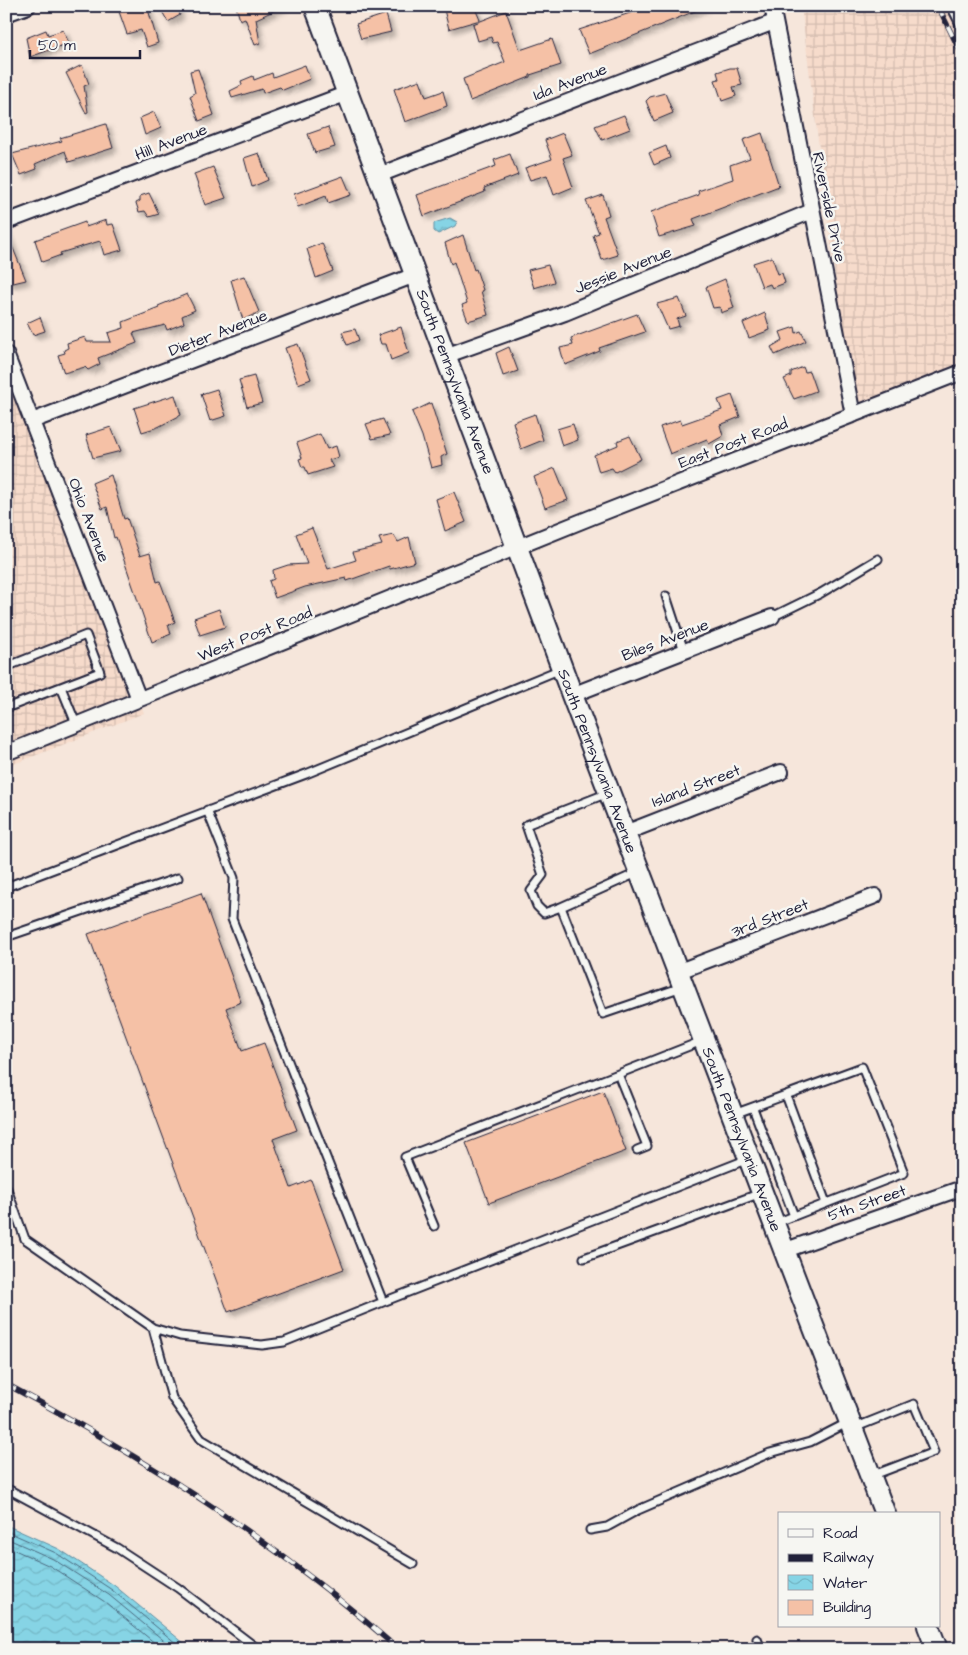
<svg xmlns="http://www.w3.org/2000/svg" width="968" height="1655" font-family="'Architects Daughter',sans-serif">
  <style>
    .industrial { fill: url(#industrial-grid) }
    .water { fill: url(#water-waves); stroke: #5e8da1 }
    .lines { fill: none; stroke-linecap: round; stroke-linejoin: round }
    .shore { stroke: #4a697f; stroke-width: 1 }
    .building { fill: #f5c1a6; stroke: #22223b; filter: url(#shadow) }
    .lane-casing { stroke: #22223b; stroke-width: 11 }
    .street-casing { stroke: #22223b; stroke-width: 18 }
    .secondary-casing { stroke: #22223b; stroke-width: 24 }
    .lane { stroke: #f6f6f2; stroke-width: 7 }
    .street { stroke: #f6f6f2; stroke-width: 14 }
    .secondary { stroke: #f6f6f2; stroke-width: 20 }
    .rail-casing { stroke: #22223b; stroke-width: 5.5 }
    .rail { stroke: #f6f6f2; stroke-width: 4; stroke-dasharray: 11; stroke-linecap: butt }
    .labels { text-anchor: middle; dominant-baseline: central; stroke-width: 5; stroke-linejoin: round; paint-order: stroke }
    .street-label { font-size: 16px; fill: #22223b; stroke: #f6f6f2 }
  </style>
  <defs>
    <pattern id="industrial-grid" width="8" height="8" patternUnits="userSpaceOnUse" patternTransform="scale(1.25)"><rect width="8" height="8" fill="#f6dbcb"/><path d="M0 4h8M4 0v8" fill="none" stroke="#d3bcaf"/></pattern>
    <pattern id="water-waves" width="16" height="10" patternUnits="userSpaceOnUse" patternTransform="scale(1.25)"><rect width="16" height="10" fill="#86d4e5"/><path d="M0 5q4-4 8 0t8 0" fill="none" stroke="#73b6c5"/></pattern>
    <filter id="shadow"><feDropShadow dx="4" dy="4" stdDeviation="2.5" flood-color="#0004"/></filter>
  </defs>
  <rect width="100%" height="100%" fill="#f6e6db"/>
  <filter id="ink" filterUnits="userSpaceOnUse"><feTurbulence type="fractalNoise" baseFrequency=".02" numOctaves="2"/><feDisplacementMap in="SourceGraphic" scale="10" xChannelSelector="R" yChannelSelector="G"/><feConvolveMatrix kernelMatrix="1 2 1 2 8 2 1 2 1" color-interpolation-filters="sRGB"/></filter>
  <g filter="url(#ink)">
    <path class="industrial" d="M801,6h161v366l-109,43z
      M6,354l138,359 -138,54z"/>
    <path class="water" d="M450,218l7,4 -2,4 -17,8 -4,-3v-8z
      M6,1525l53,24 56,37 76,63h-185z"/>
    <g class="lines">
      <path class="shore" d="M6,1531l50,22 56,37 71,59
        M6,1538l47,21 56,36 65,54
        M6,1546l44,20 55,36 57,47"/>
    </g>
    <path class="building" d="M117,6h30l11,37 -11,4 -6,-17 -14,4z
      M159,6h18l3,9 -12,7z
      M236,6h48l-28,13 4,24 -5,2 -10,-27 -5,2z
      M443,6h31l6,14 -31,9z
      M651,6l54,1 -116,47 -10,-24z
      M506,11l14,39 32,-11 9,26 -31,10v2l-60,24 -7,-22 42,-17 -8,-20 -4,1 -2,-6 -13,4 -5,-17z
      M386,14l5,18 -30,7 -5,-15z
      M46,30l2,5 15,-5 6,13 -39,14 -4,-19z
      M82,65l7,19 -5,2 4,26 -2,1 -20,-40z
      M305,65l5,14 -27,11 -3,-3 -17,6 -1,-4 -30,9 -2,-7 12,-6 -1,-4 12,-5 1,4 18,-7 1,4z
      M730,68h7l5,17 -9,2 3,9 -14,5 -7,-21 4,-1 -2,-7z
      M198,69l16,46 -15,6 -9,-25 5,-3 -5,-22z
      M420,80l6,17 17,-6 4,15 -42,16 -11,-33z
      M665,93l8,20 -19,8 -8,-20 4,-4z
      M154,112l7,16 -16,7 -5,-17z
      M624,115l6,14 -28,11 -7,-14z
      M106,124l7,24 -44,14 -4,-11 -30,13 2,5 -16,6 -9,-21 50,-13 -2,-3z
      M328,127l7,20 -20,6 -7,-19z
      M563,133l9,22 -9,3 10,29 -19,8 -7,-20 -17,5 -5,-12 27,-9 -7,-19z
      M762,133l17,53 -86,33 3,7 -37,11 -8,-25 48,-17 -1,-4 35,-12 -3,-14 20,-7 -7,-18z
      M666,146l4,12 -16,7 -5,-12z
      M259,153l9,27 -16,7 -8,-29z
      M510,154l8,21 -34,13 1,4 -61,24 -7,-21 79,-29 -2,-6z
      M213,167l13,31 -21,7 -11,-31z
      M343,176l8,19 -23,8 -2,-7 -28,11 -4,-13z
      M149,193l10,21 -10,3 -4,-6 -6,1 -3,-9 4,-2v-5z
      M603,195l6,20 -5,2 14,38 -16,5 -9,-25 6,-2 -13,-32z
      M106,220l1,5 6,-1 9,26 -18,5 -4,-14 -40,12 1,2 -19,7 -7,-22 50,-18 1,5z
      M6,231l20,49 -17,4 -3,-7z
      M463,235l11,35 2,-1 7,21 -2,1 7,24 -20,6 -6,-16 5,-2 -13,-41 -3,2 -6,-21z
      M322,243l11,28 -17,7 -9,-29z
      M772,257l6,17 4,-1 3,10 -13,5 -2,-4 -8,3 -9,-24z
      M548,265l6,17 -20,6 -6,-18z
      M244,276l15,36 -16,8 -12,-40z
      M725,279l9,29 -13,5 -1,-6 -7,1 -7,-21z
      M187,294l8,16 -13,6 2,7 -17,7 -2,-5 -32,8 4,10 -39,15 2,6 -12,6 -3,-3 -21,6 -6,-18 7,-2 -1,-3 4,-2 -1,-5 18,-6 2,5h24l-3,-9 16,-5 -1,-6 36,-14 -1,-2z
      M679,298l7,18 -9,3 2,7 -11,3 -11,-25z
      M765,313l5,17 -21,8 -6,-15z
      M637,314l8,18 -46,16 1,3 -35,14 -5,-17 13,-3 -2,-7z
      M40,317l5,14 -12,4 -6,-12z
      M401,327l8,26 -18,7 -5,-16h-5l-3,-9z
      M795,327l1,6 5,-2 5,10 -31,14 -4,-8 12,-7 -3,-8z
      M355,329l4,11 -12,5 -5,-13z
      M298,344l13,35 -13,5 -13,-36z
      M509,347l9,24 -15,5 -7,-23z
      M803,367l2,5 4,-1 7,20 -22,8 -10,-20 7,-3v-4z
      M254,376l8,27 -15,4 -8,-27z
      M217,389l9,27 -16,5 -9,-27z
      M175,395l6,20 -23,12 -16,5 -8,-24z
      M732,395l8,22 -20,8 3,11 -14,8 -2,-5 -37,15 -10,-27 20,-7 2,4 40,-14 -4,-10z
      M431,403l16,51 -6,3 1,8 -11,3 -9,-32 -10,-24z
      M535,414l8,26 -22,9 -8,-27z
      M383,419l7,16 -18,4 -6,-15z
      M573,424l5,16 -16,6 -5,-17z
      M111,427l10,24 -28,7 -7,-23z
      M320,434l7,15 9,-3 3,11 -10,3 4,7 -25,8 -3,-8h-3l-3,-8 3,-1 -5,-15z
      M630,436l11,23 -26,13 -3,-4 -13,4 -5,-17 24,-10 -1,-4z
      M555,468l13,32 -23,8 -11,-31z
      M111,475l13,44 3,-1 13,38 10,-3 7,29 3,-1 15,41 -7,3 3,9 -19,8 -36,-105 -2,1 -7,-31 -5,2 -10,-26z
      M454,492l12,30 -21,9 -9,-32z
      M312,528l16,41 28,-9 -3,-8 29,-7 -3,-7 15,-3 4,7 11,-5 6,25 -25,7 -1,-3 -42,15 -1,-3 -41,9 -30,11 -6,-17 5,-2 -1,-9 15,-5 19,-1 -11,-30z
      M219,609l6,18 -25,8 -6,-17z
      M201,893l40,109 -15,6 16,43 22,-8 33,87 -24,9 18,49 20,-8 33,89 -116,43 -140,-378z
      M603,1091l23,60 -137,52 -23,-60z"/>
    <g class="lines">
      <g class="lane-casing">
        <path id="lane" d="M951,6l11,22
          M666,596l18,55
          M772,617l49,-24 57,-34
          M6,667l80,-32 14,37 -94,36
          M61,687l16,39
          M207,810l27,68 -2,41 151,383 365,-143
          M639,872l-78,35 42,107 79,-27
          M6,887l300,-113 255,-105
          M561,907l-17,6 -7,-7 -6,-15 12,-16 -17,-50 82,-32
          M6,937l172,-59
          M618,1074l84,-33
          M786,1095l40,108
          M753,1108l41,108
          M734,1114l128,-47 42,106 -128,50
          M6,1186l19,53 128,89 19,70 29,41 212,125
          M434,1226l-29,-69 213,-83 29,72 -10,4
          M584,1258l177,-65
          M153,1328l27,8 82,9 22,-3 99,-40
          M854,1428l60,-24 20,48 -63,24
          M6,1488l111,60 61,40 80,61
          M590,1530l17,-3 31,-17 132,-57 40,-11 37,-19
          M757,1639l4,10
          M917,1649l17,-7"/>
      </g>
      <g class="street-casing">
        <path id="street" d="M772,6l81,409
          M6,14l22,-8
          M379,175l395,-153
          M6,222l342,-129
          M6,354l133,345
          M445,356l120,-43 247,-102
          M32,421l383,-146
          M572,695l200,-78
          M6,753l586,-236 370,-145
          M625,833l156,-61
          M677,972l198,-76
          M783,1251l179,-63"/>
      </g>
      <g class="secondary-casing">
        <g id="secondary">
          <path id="s1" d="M315,6l257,689 313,819"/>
          <path d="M928,1626l9,23"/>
        </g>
      </g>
      <use href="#lane" class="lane"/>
      <use href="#street" class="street"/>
      <use href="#secondary" class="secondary"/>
      <g class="rail-casing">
        <path id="rail" d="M938,6l24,49
          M6,1384c140,74 273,160 392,265"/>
      </g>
      <use href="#rail" class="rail"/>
    </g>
  </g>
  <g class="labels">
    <g class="street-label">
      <text transform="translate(570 82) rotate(-21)">Ida Avenue</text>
      <text transform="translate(171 142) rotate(-21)">Hill Avenue</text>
      <text transform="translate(829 207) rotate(78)">Riverside Drive</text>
      <text transform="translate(623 270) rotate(-22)">Jessie Avenue</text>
      <text transform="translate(218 333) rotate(-21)">Dieter Avenue</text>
      <text stroke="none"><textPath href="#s1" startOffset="401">South Pennsylvania Avenue</textPath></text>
      <text transform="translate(733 443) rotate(-21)">East Post Road</text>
      <text transform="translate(89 520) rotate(69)">Ohio Avenue</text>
      <text transform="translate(255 634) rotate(-22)">West Post Road</text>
      <text transform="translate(665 640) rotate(-21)">Biles Avenue</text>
      <text stroke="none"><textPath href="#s1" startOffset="806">South Pennsylvania Avenue</textPath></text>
      <text transform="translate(696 786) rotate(-21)">Island Street</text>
      <text transform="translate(770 918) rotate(-21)">3rd Street</text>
      <text stroke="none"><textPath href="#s1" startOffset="1211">South Pennsylvania Avenue</textPath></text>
      <text transform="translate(867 1203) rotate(-19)">5th Street</text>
    </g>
  </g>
  <rect width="968" height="1655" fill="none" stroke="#f6f6f2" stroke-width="25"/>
  <rect x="12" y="12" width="943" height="1630" fill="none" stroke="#22223b" stroke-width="2" filter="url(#ink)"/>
  <rect x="778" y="1512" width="162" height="115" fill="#f6f6f2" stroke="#a1a1a9"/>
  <rect x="788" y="1529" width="25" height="8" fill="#f6f6f2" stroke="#a1a1a9"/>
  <text x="823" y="1538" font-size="15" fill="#22223b">Road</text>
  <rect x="788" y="1554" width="25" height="8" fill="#22223b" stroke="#a1a1a9"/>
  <text x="823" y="1562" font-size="15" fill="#22223b">Railway</text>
  <rect x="788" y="1575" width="25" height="15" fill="url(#water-waves)" stroke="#a1a1a9"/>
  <text x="823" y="1588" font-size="15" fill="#22223b">Water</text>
  <rect x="788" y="1600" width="25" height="15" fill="#f5c1a6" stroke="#a1a1a9"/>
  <text x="823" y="1612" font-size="15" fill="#22223b">Building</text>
  <path d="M30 50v8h110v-8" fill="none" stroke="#22223b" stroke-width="2.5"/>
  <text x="38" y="50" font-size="15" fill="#22223b" stroke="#f6f6f2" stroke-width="4" paint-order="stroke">50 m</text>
</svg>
